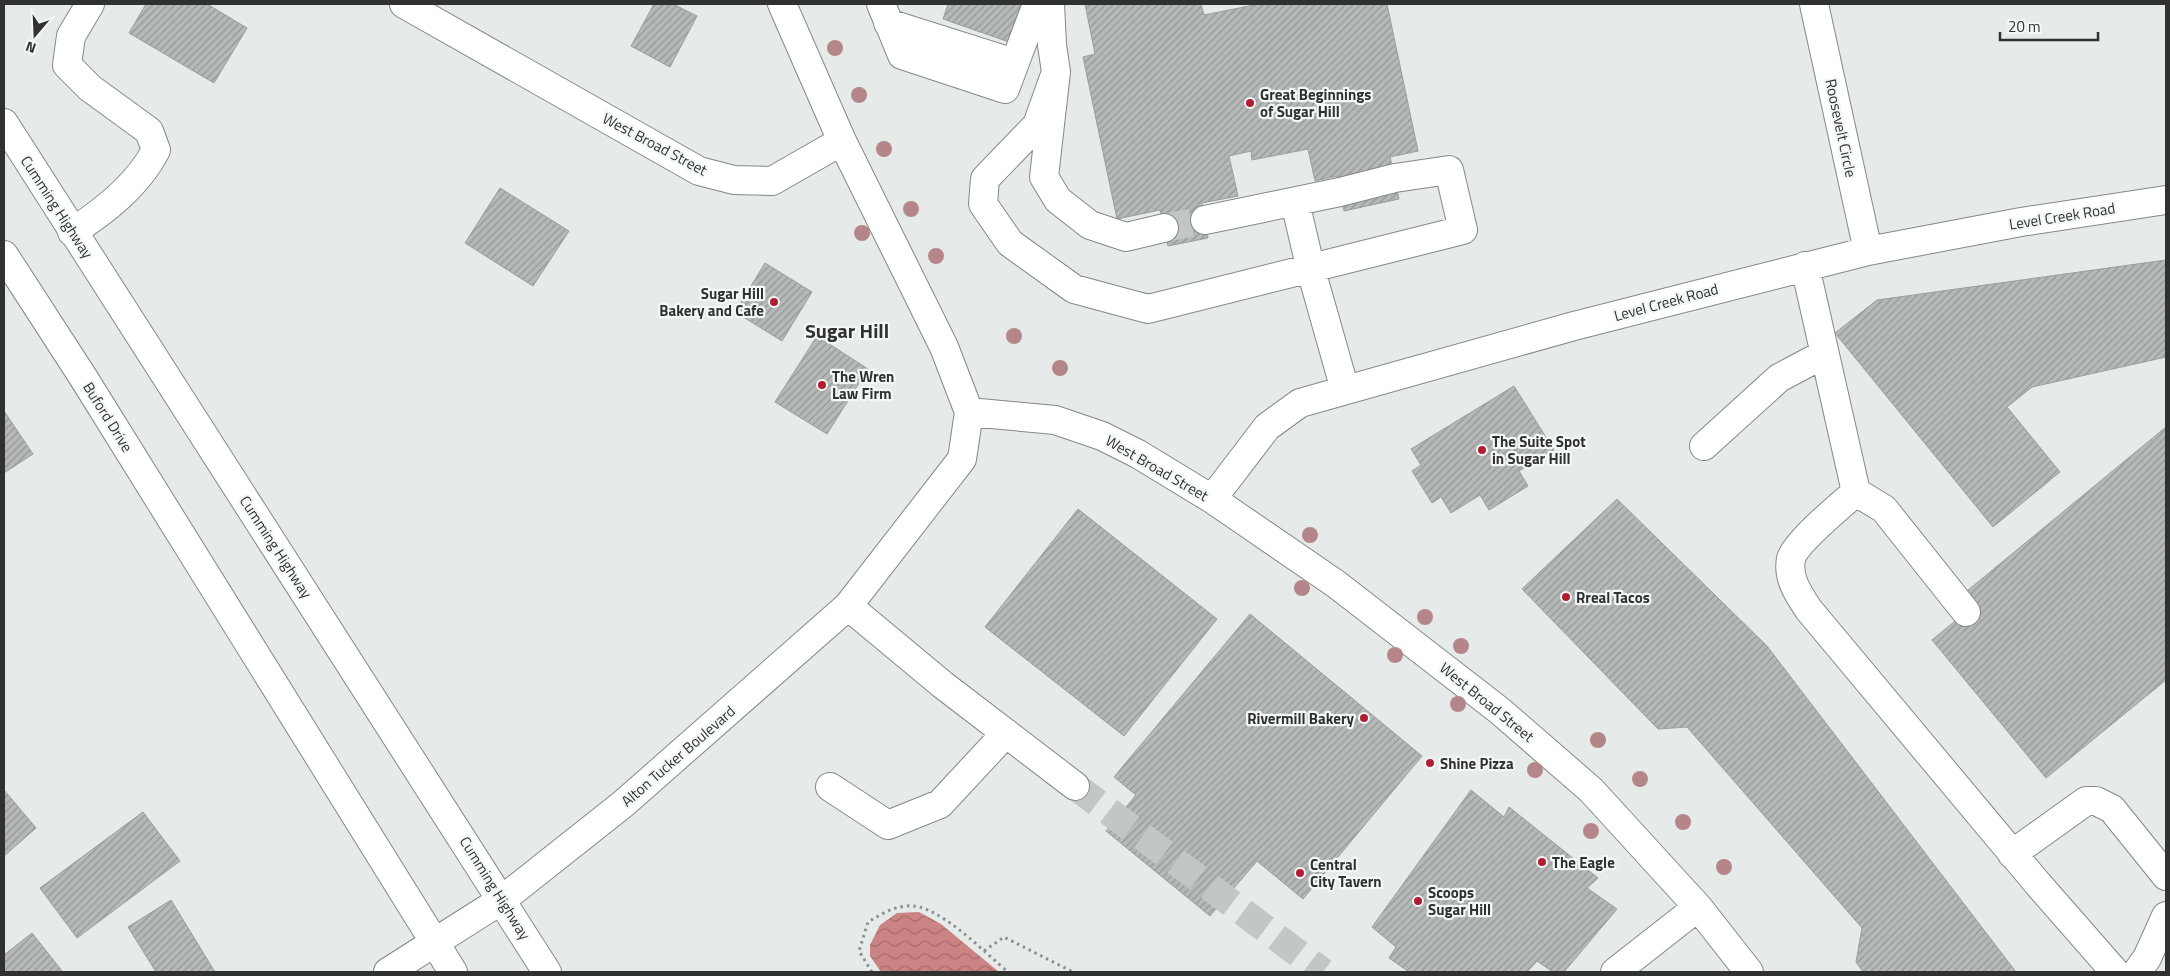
<svg xmlns="http://www.w3.org/2000/svg" width="2170" height="976" font-family="'Titillium Web',sans-serif">
  <style>
    .water { fill: url(#water-waves) }
    .building { fill: url(#building-hatch); stroke: #9a9e9d }
    .lines { fill: none; stroke-linecap: round; stroke-linejoin: round }
    .minor-tunnel { stroke: #c2c6c5; stroke-width: 28; stroke-dasharray: 28 14; stroke-linecap: butt }
    .minor-casing { stroke: #848887; stroke-width: 30 }
    .highway-casing { stroke: #848887; stroke-width: 30 }
    .path { stroke: #8c8f8e; stroke-width: 3; stroke-dasharray: 2.5 4; stroke-linecap: butt }
    .minor { stroke: #fff; stroke-width: 28 }
    .highway { stroke: #fff; stroke-width: 28 }
    .tree { fill: #b58689 }
    .poi-dot { fill: #b11e34; stroke: #f3f8f7; stroke-width: 2 }
    .labels { text-anchor: middle; dominant-baseline: central; stroke-width: 4.5; stroke-linejoin: round; paint-order: stroke }
    .poi-label { font-size: 15px; font-weight: bold; fill: #303231; stroke: #f3f8f7; text-anchor: start }
    .street-label { font-size: 15px; fill: #303231; stroke: #f3f8f7 }
    .district-label { font-size: 20px; font-weight: bold; fill: #303231; stroke: #f3f8f7 }
  </style>
  <defs>
    <pattern id="water-waves" width="16" height="10" patternUnits="userSpaceOnUse" patternTransform="scale(1.25)"><rect width="16" height="10" fill="#cc8383"/><path d="M0 5q4-4 8 0t8 0" fill="none" stroke="#a66c6c"/></pattern>
    <pattern id="building-hatch" width="6" height="6" patternUnits="userSpaceOnUse" patternTransform="scale(1.25)"><rect width="6" height="6" fill="#b5b9b8"/><path d="M-1 1l2-2M0 6l6-6M5 7l2-2" fill="none" stroke="#949796"/></pattern>
  </defs>
  <rect width="100%" height="100%" fill="#e6ebea"/>
  <path class="water" d="M919,912l22,12 58,48h-118l-11,-16v-11l10,-20 17,-12z"/>
  <path class="building" d="M146,4h61l40,24 -33,55 -85,-50z
    M654,4h19l24,12 -27,51 -39,-21z
    M948,4h74l-13,38 -66,-23z
    M1085,4h116l3,11 55,-11h128l31,147 -28,6 9,42 -55,12 -7,-35 -22,5 -7,-32 -56,11 -1,-9 -22,5 9,40 -36,7 6,35 -40,8 -8,-36 -43,9 -34,-162 12,-3z
    M500,188l69,43 -36,55 -68,-43z
    M2166,260v97l-134,30 -25,20 53,65 -67,55 -158,-194 42,-33z
    M765,263l47,29 -30,49 -47,-29z
    M817,336l51,33 -41,65 -52,-32z
    M1514,386l40,64 -35,21 9,15 -39,24 -9,-15 -29,18 -10,-16 -9,6 -20,-32 9,-6 -10,-16z
    M4,411l29,43 -29,19z
    M2166,427v253l-120,98 -114,-138 45,-37 -10,-12z
    M1617,499l150,147 249,326h-153l-7,-10 6,-34 -175,-201 -29,2 -136,-140z
    M1078,509l139,110 -93,117 -139,-109z
    M1250,614l172,142 -119,143 -46,-38 -47,55 -104,-85 30,-36 -22,-18z
    M4,790l32,38 -32,28z
    M1471,790l33,27 5,-10 89,71 -11,10 30,21 -53,63h-11l-16,-11 -10,11h-118l-20,-14 7,-11 -24,-20z
    M143,812l37,49 -103,77 -37,-50z
    M171,900l44,72h-59l-28,-45z
    M32,933l31,39h-59v-17z"/>
  <g class="lines">
    <path class="minor-tunnel" d="M1164,228l41,-8
      M1075,786l248,186"/>
    <g class="minor-casing">
      <path id="minor" d="M404,4l295,167 35,9 38,1 70,-40
        M782,4l60,137 102,206 25,65 86,8 47,16 36,18 74,45 124,85 164,127 91,79 107,117 51,65
        M881,4l21,51 103,34 32,-85
        M1050,4l2,41 4,27 -12,105 14,23 32,25 36,12 38,-9
        M1814,4l54,247
        M888,23l126,40
        M1056,72l-19,53 -52,54 -2,25 27,39 64,46 74,20 315,-79 -14,-60 -54,8 -55,14 -135,28
        M1295,202l16,68 34,120
        M72,232c33,-21 66,-47 84,-82l-7,-19 -59,-43 -23,-23 4,-29 19,-32
        M1805,266l51,226c-15,13 -61,51 -65,67 -4,19 8,36 18,51l229,274 77,88
        M969,412l-7,47 -114,147 95,79 132,101
        M1704,446l75,-68 45,-24
        M1856,492l28,17 82,103
        M1212,499l55,-72 33,-24 274,-77 294,-75 153,-29 145,-22
        M830,787l58,38 52,-21 66,-71
        M2012,854l74,-53h10l16,8 54,67
        M388,972l115,-73 120,-95 225,-198
        M1615,972l83,-65
        M2137,972l10,-14 19,-42"/>
    </g>
    <g class="highway-casing">
      <path id="highway" d="M4,123l543,849
        M4,255l79,122 370,595"/>
    </g>
    <path class="path" d="M984,951l20,-14 69,35
      M872,972l-13,-21 9,-29c12,-7 24,-15 39,-16 30,-4 79,48 101,66"/>
    <use href="#minor" class="minor"/>
    <use href="#highway" class="highway"/>
  </g>
  <g class="tree">
    <circle cx="835" cy="48" r="8"/>
    <circle cx="859" cy="95" r="8"/>
    <circle cx="884" cy="149" r="8"/>
    <circle cx="911" cy="209" r="8"/>
    <circle cx="862" cy="233" r="8"/>
    <circle cx="936" cy="256" r="8"/>
    <circle cx="1014" cy="336" r="8"/>
    <circle cx="1060" cy="368" r="8"/>
    <circle cx="1310" cy="535" r="8"/>
    <circle cx="1302" cy="588" r="8"/>
    <circle cx="1425" cy="617" r="8"/>
    <circle cx="1461" cy="646" r="8"/>
    <circle cx="1395" cy="655" r="8"/>
    <circle cx="1458" cy="704" r="8"/>
    <circle cx="1598" cy="740" r="8"/>
    <circle cx="1535" cy="770" r="8"/>
    <circle cx="1640" cy="779" r="8"/>
    <circle cx="1683" cy="822" r="8"/>
    <circle cx="1591" cy="831" r="8"/>
    <circle cx="1724" cy="867" r="8"/>
  </g>
  <g class="poi-dot">
    <circle cx="1250" cy="103" r="5"/>
    <circle cx="774" cy="302" r="5"/>
    <circle cx="822" cy="385" r="5"/>
    <circle cx="1482" cy="450" r="5"/>
    <circle cx="1566" cy="597" r="5"/>
    <circle cx="1364" cy="718" r="5"/>
    <circle cx="1430" cy="763" r="5"/>
    <circle cx="1542" cy="862" r="5"/>
    <circle cx="1300" cy="873" r="5"/>
    <circle cx="1418" cy="901" r="5"/>
  </g>
  <g class="labels">
    <g class="poi-label">
      <text x="1260" y="94">Great Beginnings<tspan x="1260" dy="17">of Sugar Hill</tspan></text>
      <text x="764" y="293" text-anchor="end">Sugar Hill<tspan x="764" dy="17">Bakery and Cafe</tspan></text>
      <text x="832" y="376">The Wren<tspan x="832" dy="17">Law Firm</tspan></text>
      <text x="1492" y="441">The Suite Spot<tspan x="1492" dy="17">in Sugar Hill</tspan></text>
      <text x="1576" y="597">Rreal Tacos</text>
      <text x="1354" y="718" text-anchor="end">Rivermill Bakery</text>
      <text x="1440" y="763">Shine Pizza</text>
      <text x="1552" y="862">The Eagle</text>
      <text x="1310" y="864">Central<tspan x="1310" dy="17">City Tavern</tspan></text>
      <text x="1428" y="892">Scoops<tspan x="1428" dy="17">Sugar Hill</tspan></text>
    </g>
    <g class="street-label">
      <text transform="translate(1841 128) rotate(78)">Roosevelt Circle</text>
      <text transform="translate(655 144) rotate(28)">West Broad Street</text>
      <text transform="translate(57 207) rotate(57)">Cumming Highway</text>
      <text transform="translate(2062 216) rotate(-9)">Level Creek Road</text>
      <text transform="translate(1666 302) rotate(-15)">Level Creek Road</text>
      <text transform="translate(108 417) rotate(58)">Buford Drive</text>
      <text transform="translate(1157 468) rotate(30)">West Broad Street</text>
      <text transform="translate(276 547) rotate(57)">Cumming Highway</text>
      <text transform="translate(1487 702) rotate(39)">West Broad Street</text>
      <text transform="translate(678 756) rotate(-41)">Alton Tucker Boulevard</text>
      <text transform="translate(495 888) rotate(58)">Cumming Highway</text>
    </g>
    <g class="district-label">
      <text x="847" y="330">Sugar Hill</text>
    </g>
  </g>
  <rect width="2170" height="976" fill="none" stroke="#303231" stroke-width="10"/>
  <g transform="translate(35 35) rotate(199)" stroke="#f3f8f7" stroke-width="4" paint-order="stroke">
  <path d="M0-4L9 19L0 12L-9 19Z" fill="#303231"/>
  <text y="-8" font-size="14" font-weight="bold" text-anchor="middle" fill="#303231">N</text>
  </g>
  <path d="M2000 32v8h98v-8" fill="none" stroke="#303231" stroke-width="2.5"/>
  <text x="2008" y="32" font-size="15" fill="#303231" stroke="#f3f8f7" stroke-width="4" paint-order="stroke">20 m</text>
</svg>
